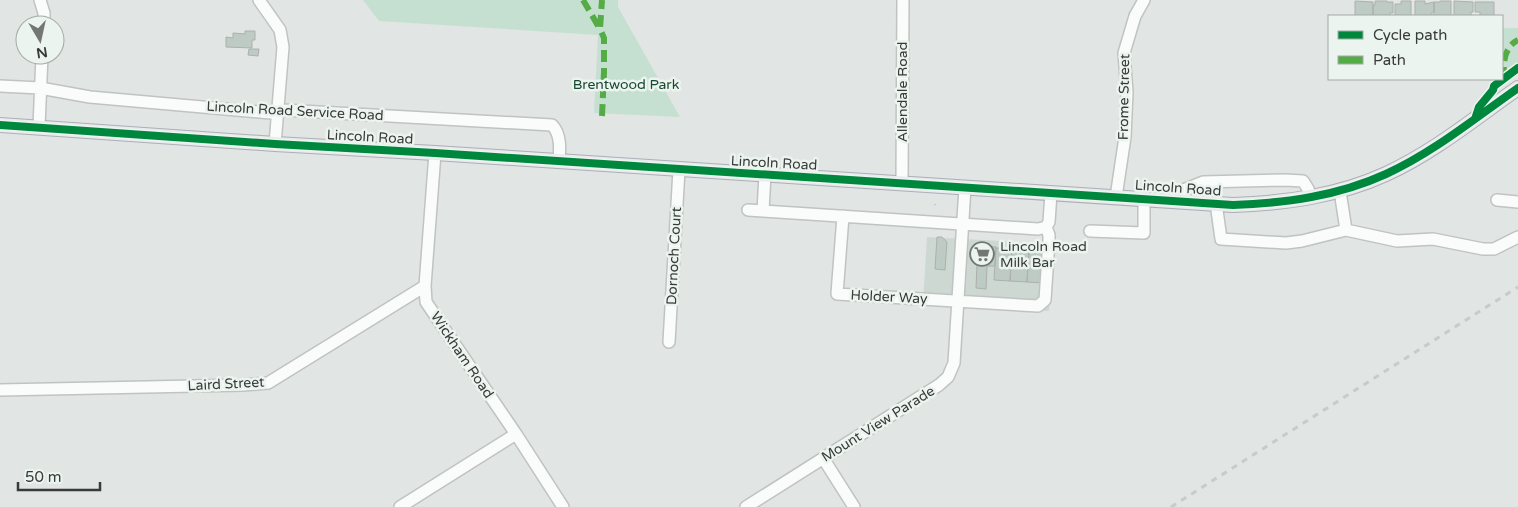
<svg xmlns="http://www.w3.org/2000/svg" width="1518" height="507" font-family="'Varela Round',sans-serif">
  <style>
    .built { fill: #ced8d2 }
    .park { fill: #c5e0d1 }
    .building { fill: #bdcbc4; stroke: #acb0ae }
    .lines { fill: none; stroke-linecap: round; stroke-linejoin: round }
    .minor-casing { stroke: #c0c3c1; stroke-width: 14 }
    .major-casing { stroke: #acafb6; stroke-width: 16 }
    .path { stroke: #c4c5c4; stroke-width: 2; stroke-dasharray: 1 4; stroke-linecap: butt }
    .minor { stroke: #fafbfb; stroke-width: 11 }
    .major { stroke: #e9e9ee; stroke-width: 14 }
    .rail { stroke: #c9caca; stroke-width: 3; stroke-dasharray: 6 6; stroke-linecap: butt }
    .quiet { stroke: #55ac46; stroke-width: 6; stroke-dasharray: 12 6; stroke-linecap: butt }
    .cycleway-casing { stroke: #ecf4ef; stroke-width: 11 }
    .cycleway { stroke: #00873e; stroke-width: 8 }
    .labels { text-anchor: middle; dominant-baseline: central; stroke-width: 5; stroke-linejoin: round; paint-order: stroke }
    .park-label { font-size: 14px; fill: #174831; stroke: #ecf4ef }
    .street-label { font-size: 14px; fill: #383b3a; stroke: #ecf4ef }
    .poi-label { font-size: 14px; fill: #383b3a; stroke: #ecf4ef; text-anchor: start }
  </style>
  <rect width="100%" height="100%" fill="#e1e5e3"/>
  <path class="built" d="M927,237l126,7 -4,67 -126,-7z"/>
  <path class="park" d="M363,0h255v7l62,110 -86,-4 4,-78 -219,-14z
    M1502,28h16v36l-16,13z"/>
  <path class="building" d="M1355,1l18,1v14h-18z
    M1375,1h12v1h6v11h-3v3h-17v-11h2z
    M1401,1h10v15h-16v-12h6z
    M1415,1h10v3l9,-2v10h-2v4h-17z
    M1440,1h11v15h-17v-14h6z
    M1454,1l19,1v10h-2v4h-17z
    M1475,2h19v14h-14v-4h-5z
    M245,31h10v9h-3v8l-26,-1v-10l7,1v-5l12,1z
    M249,49h10l-1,7 -10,-1z
    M937,237h5l5,5 -2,28 -10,-1z
    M980,246l16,1 -1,19h-8l-1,23 -10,-1 1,-24h-1v-4h-4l1,-8z
    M996,248l16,1 -2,32 -16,-1z
    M1012,249l17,1 -2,32 -17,-1z
    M1029,250l16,1 -2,32 -16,-1z"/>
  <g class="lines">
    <g class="minor-casing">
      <path id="minor" d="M40,0l4,13v12
        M259,0l21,30 3,17 -8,97
        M0,86l40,2 50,9 181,16 12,-3 269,15c9,9 8,24 7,36
        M39,127l3,-72
        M435,153l-10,133 1,16 90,132 47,73
        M765,174l-2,37 275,18 8,-2 3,-5 2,-29
        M902,183l1,-183
        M1340,191l6,39
        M1116,197l9,-60 2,-45 -3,-39 11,-37 9,-16
        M1171,200l7,-8 25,-10 82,-2 18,1 5,8 3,8
        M1497,200l21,2
        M1216,203l5,36 65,4 16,-2 44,-11 51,11 36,-2 50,10h11l24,-12
        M748,210l15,1
        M843,216l-6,78 201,12 7,-6 4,-59v-6l-3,-8
        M1090,231l54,2v-34
        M669,342l10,-172
        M0,390l243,-5 25,-2 157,-97
        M823,458l31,49
        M400,507l116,-73
        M746,507l193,-122 9,-8 6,-14 11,-176"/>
    </g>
    <g class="major-casing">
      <path id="major" d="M0,125l275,19 160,9 798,52c53,-2 105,-9 153,-31 48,-22 89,-56 132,-86"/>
    </g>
    <path class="path" d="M935,204v2"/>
    <use href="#minor" class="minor"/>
    <use href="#major" class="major"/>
    <path class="rail" d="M1171,507l347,-220"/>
    <path class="quiet" d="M583,0l17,29
      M1505,79c-3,-15 -1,-32 13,-39
      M602,116l2,-44v-34l-4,-9 2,-29"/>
    <g class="cycleway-casing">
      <path id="cycleway" d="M1476,116l3,-9 14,-17 1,-4 24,-18
        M0,125l275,19 160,9 798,52c53,-2 105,-9 153,-31 48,-22 89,-56 132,-86"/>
    </g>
    <use href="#cycleway" class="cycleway"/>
  </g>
  <defs>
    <g id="supermarket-ring" transform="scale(1.25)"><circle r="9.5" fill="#ecf4ef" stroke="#737675" stroke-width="1.5"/><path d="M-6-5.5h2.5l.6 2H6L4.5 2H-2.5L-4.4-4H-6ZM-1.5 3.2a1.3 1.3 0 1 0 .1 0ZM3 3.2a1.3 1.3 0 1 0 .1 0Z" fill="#737675"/></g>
  </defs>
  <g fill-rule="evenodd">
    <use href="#supermarket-ring" x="982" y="254"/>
  </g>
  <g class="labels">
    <g class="park-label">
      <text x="626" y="84">Brentwood Park</text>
    </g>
    <g class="street-label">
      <text transform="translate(902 92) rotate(-90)">Allendale Road</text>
      <text transform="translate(1124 97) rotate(-89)">Frome Street</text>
      <text transform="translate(295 111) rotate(3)">Lincoln Road Service Road</text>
      <text transform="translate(370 137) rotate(3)">Lincoln Road</text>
      <text transform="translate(774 163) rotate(3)">Lincoln Road</text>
      <text transform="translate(1178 188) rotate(4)">Lincoln Road</text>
      <text transform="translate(674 256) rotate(-87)">Dornoch Court</text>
      <text transform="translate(889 297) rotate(3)">Holder Way</text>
      <text transform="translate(462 355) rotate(56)">Wickham Road</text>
      <text transform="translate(226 384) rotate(-3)">Laird Street</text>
      <text transform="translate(878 424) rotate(-32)">Mount View Parade</text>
    </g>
    <g class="poi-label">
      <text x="1000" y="246">Lincoln Road<tspan x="1000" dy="16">Milk Bar</tspan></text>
    </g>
  </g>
  <rect x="1328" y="15" width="175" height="65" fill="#ecf4ef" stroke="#a4aaa7"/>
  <rect x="1338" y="31" width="25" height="8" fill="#00873e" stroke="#a4aaa7"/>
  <text x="1373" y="40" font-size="15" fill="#383b3a">Cycle path</text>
  <rect x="1338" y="56" width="25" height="8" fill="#55ac46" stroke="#a4aaa7"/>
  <text x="1373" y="65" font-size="15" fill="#383b3a">Path</text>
  <g transform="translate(40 40) rotate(171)"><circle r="24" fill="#ecf4ef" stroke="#a4aaa7"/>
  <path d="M0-4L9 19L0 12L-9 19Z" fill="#737675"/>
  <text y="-8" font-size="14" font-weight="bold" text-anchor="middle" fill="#383b3a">N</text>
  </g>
  <path d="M18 482v8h82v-8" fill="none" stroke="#383b3a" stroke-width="2.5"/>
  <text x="25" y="482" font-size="15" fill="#383b3a" stroke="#ecf4ef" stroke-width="4" paint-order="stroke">50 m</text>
</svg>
